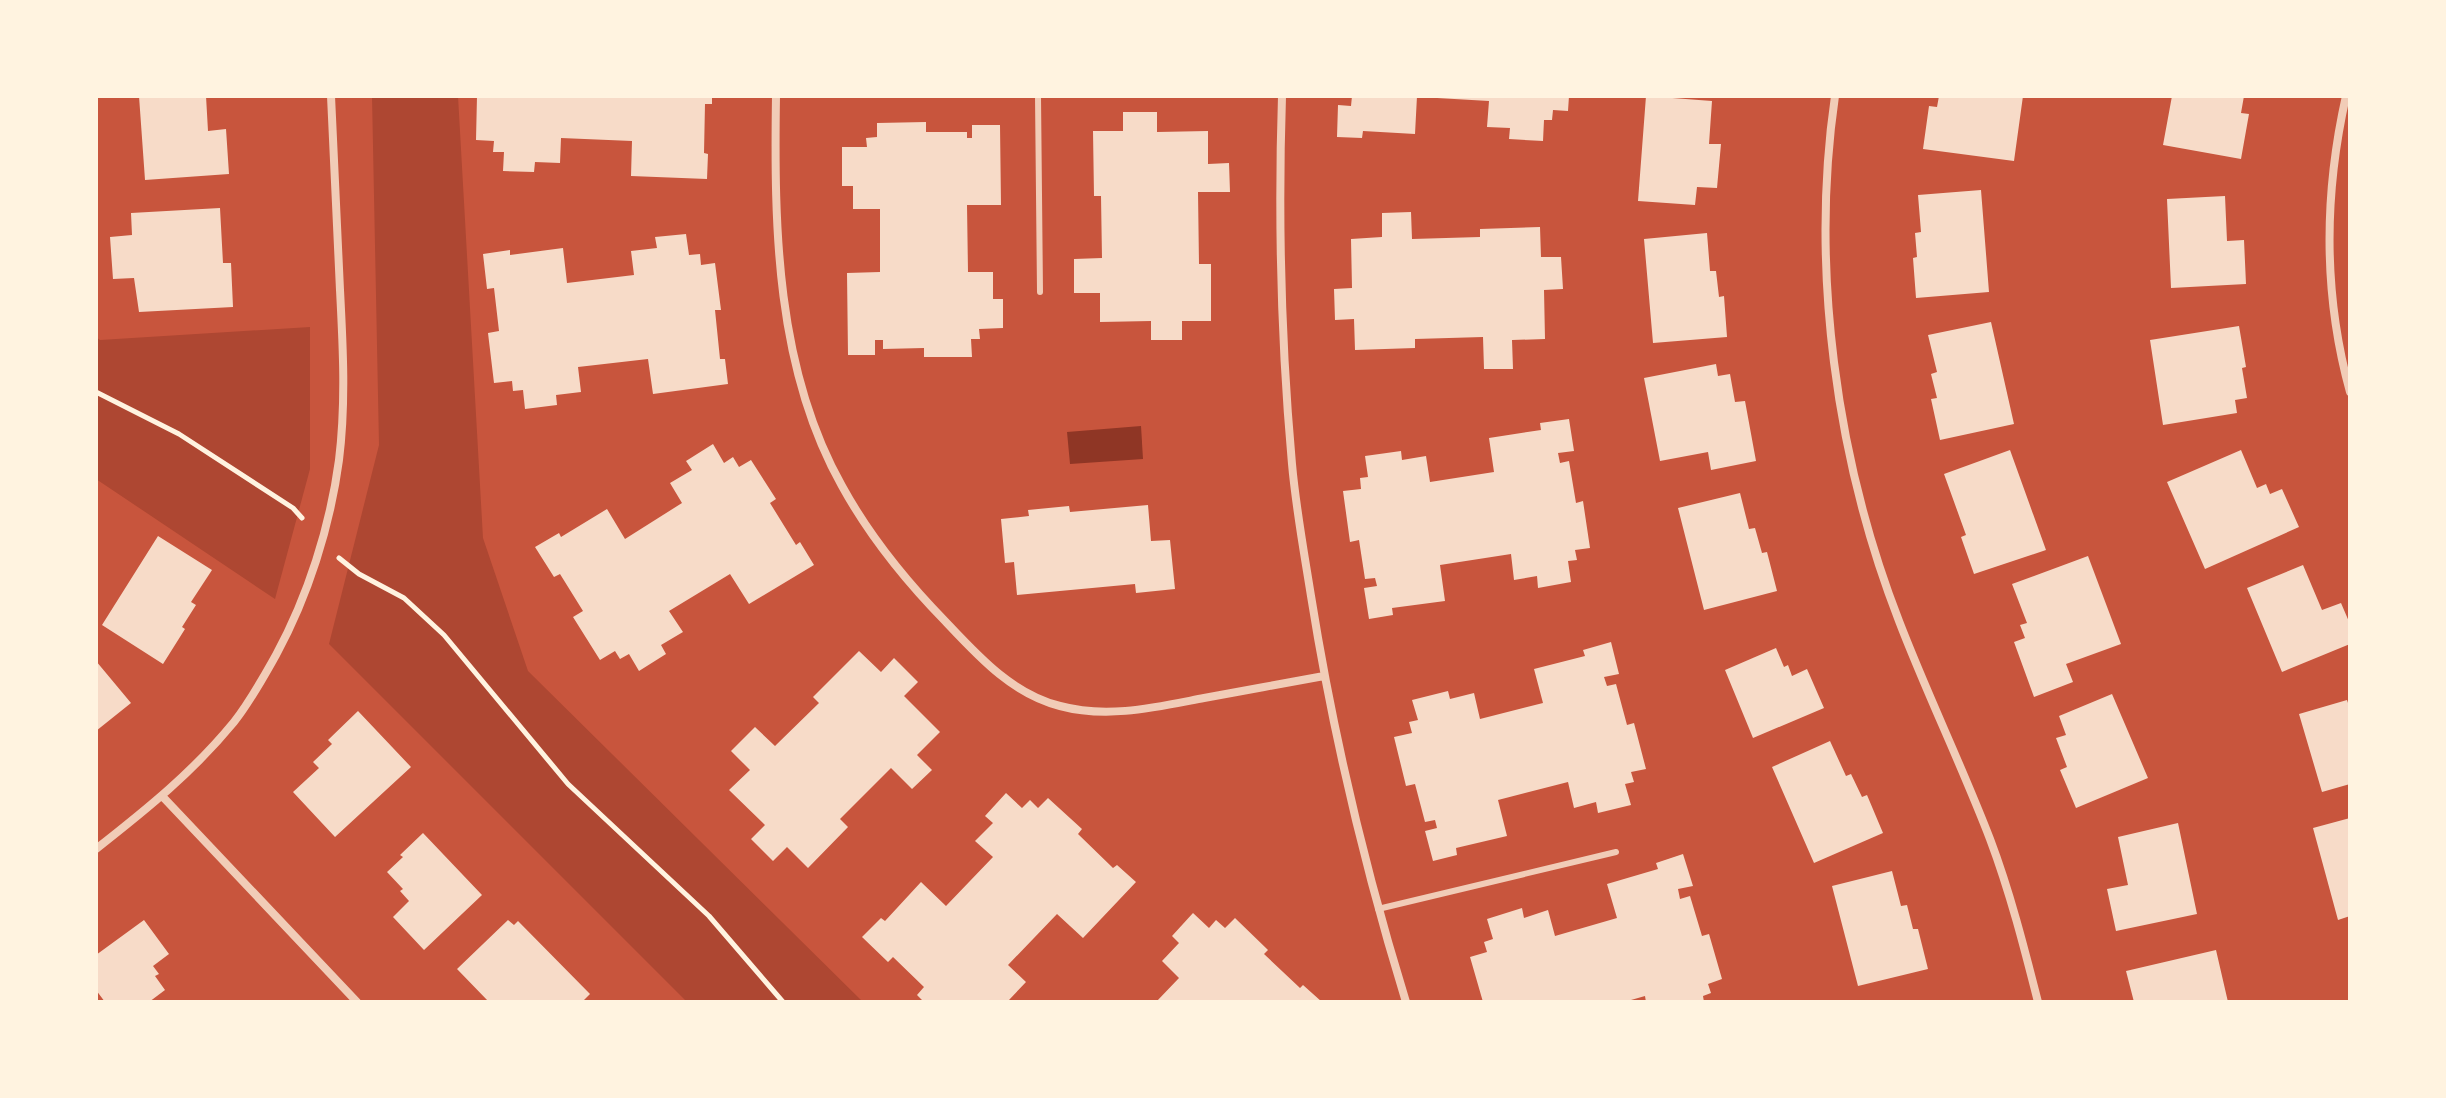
<svg xmlns="http://www.w3.org/2000/svg" width="2446" height="1098" font-family="Cabin,sans-serif">
  <style>
    .green { fill: #ae4732 }
    .water { fill: #8f3625 }
    .building { fill: #f7dbc8 }
    .lines { fill: none; stroke-linecap: round; stroke-linejoin: round }
    .path { stroke: #fff3e0; stroke-width: 5 }
    .service { stroke: #f1ccb7; stroke-width: 6 }
    .minor { stroke: #f1ccb7; stroke-width: 8 }
  </style>
  <rect width="100%" height="100%" fill="#c8553d"/>
  <path class="green" d="M372,96h86l25,442 45,133 335,331h-176l-358,-358 50,-199z
    M310,327v142l-35,130 -179,-120v-142l4,3z"/>
  <path class="water" d="M1141,426l2,33 -73,5 -3,-32z"/>
  <path class="building" d="M139,96h67l2,35 18,-2 3,45 -84,6z
    M477,96h235v8h-7l-1,49 4,1 -1,25 -76,-3 1,-35 -71,-3 -1,25 -25,-1 -1,10 -31,-1 1,-19h-11l1,-11 -18,-1z
    M1352,96h65l-2,38 -52,-3 -1,7 -25,-1 1,-32 13,1z
    M1437,96h132l-1,15 -15,-1 -1,10h-8l-1,21 -34,-2 1,-11 -23,-1 2,-26 -52,-3z
    M1646,96l66,5 -3,43h12l-4,44 -20,-1 -2,18 -57,-4z
    M1939,96h84l-9,65 -91,-12 6,-43 8,1z
    M2172,96h72l-3,17 8,1 -8,45 -78,-14z
    M1123,112h34v20l51,-1v33l21,-1 1,29h-32l1,72h12v57h-29v19h-31v-19l-51,1v-29h-26v-34l28,-1 -1,-62h-7l-1,-65h30z
    M926,122v10h41v6h5v-13h28l1,80h-34l1,67h25v27h10v29l-24,1 1,10h-9l1,18h-48v-9l-41,1v-9h-8v15h-27l-1,-82 33,-1v-63h-27v-23h-11v-39h25l-1,-9 11,-1v-14z
    M1981,190l8,102 -73,6 -3,-40 4,-1 -2,-24 6,-1 -3,-37z
    M2225,196l2,45 17,-1 2,44 -75,4 -4,-89z
    M220,208l3,55h8l2,44 -94,5 -5,-34 -21,1 -3,-42 22,-2 -1,-22z
    M1411,212l1,27 68,-2v-8l60,-2 1,30h20l2,32 -19,1 1,49 -33,1 1,29h-29l-1,-32 -68,2v9l-60,2 -1,-31 -19,1 -1,-31 18,-1 -1,-49 31,-2v-24z
    M1707,233l3,38h6l3,26 5,-1 3,41 -74,6 -9,-104z
    M686,234l3,21 11,-1 1,11 14,-2 6,47h-6l5,49h5l3,25 -75,10 -5,-35 -70,8 3,25 -25,3 1,10 -32,4 -2,-19 -10,1 -1,-10 -18,2 -6,-50 11,-2 -5,-43 -7,1 -4,-35 27,-4v5l53,-7 4,35 67,-8 -3,-24 26,-3 -2,-11z
    M1991,322l23,102 -74,16 -9,-41 6,-1 -6,-24 6,-2 -9,-37z
    M2239,326l7,41 -4,1 5,30 -12,2 2,13 -74,12 -13,-85z
    M1716,364l2,12 12,-2 5,28 10,-1 11,60 -45,9 -3,-18 -48,9 -16,-83z
    M1569,419l5,32 -16,2 2,10 9,-2 7,42 7,-2 7,47 -15,2 2,10 -9,1 3,21 -33,6 -1,-12 -23,4 -3,-26 -71,11 5,36 -53,7 1,7 -24,4 -5,-31 13,-2 -2,-8 -10,1 -6,-39 -9,2 -7,-51 18,-2 -1,-11 8,-1 -3,-21 36,-5 1,9 24,-4 4,26 64,-10 -5,-34 52,-8 -1,-7z
    M713,444l11,19 9,-6 6,10 12,-7 25,39 -6,4 26,42 4,-3 14,23 -65,39 -19,-30 -61,37 14,21 -22,13 5,9 -27,17 -10,-17 -9,5 -5,-8 -15,9 -27,-43 10,-6 -23,-37 -6,3 -19,-30 24,-14 2,4 46,-28 18,30 57,-36 -12,-20 22,-13 -6,-9z
    M2010,450l36,100 -72,24 -13,-37 5,-2 -22,-61z
    M2241,450l16,38 9,-4 4,10 12,-5 17,38 -94,42 -38,-87z
    M1740,493l9,36 6,-1 7,25 5,-1 10,39 -73,19 -26,-102z
    M1148,505l3,36 19,-1 5,49 -39,4 -1,-9 -118,11 -3,-33 -9,1 -4,-44 28,-3 -1,-6 41,-4 1,6z
    M158,536l54,34 -21,32 5,3 -14,22 3,2 -22,35 -61,-39z
    M2088,556l33,88 -55,20 7,18 -39,15 -20,-55 11,-4 -5,-13 7,-2 -15,-39z
    M2303,565l19,45 19,-7 9,21v20l-68,28 -35,-84z
    M1611,642l8,32 -15,3 3,9 9,-2 11,41 7,-2 12,46 -15,3 3,10 -9,2 6,21 -33,8 -2,-11 -22,6 -6,-26 -70,18 9,36 -51,12 1,7 -24,6 -8,-30 12,-3 -2,-8 -10,2 -10,-38 -9,2 -12,-49 18,-4 -3,-11 9,-2 -6,-20 36,-9 2,8 24,-6 6,26 63,-16 -9,-34 51,-13 -2,-6z
    M1776,648l8,19 4,-2 4,11 15,-7 17,39 -71,30 -28,-68z
    M859,651l22,21 13,-14 24,24 -14,14 36,36 -23,23 15,15 -20,19 -21,-21 -51,51 8,8 -40,41 -21,-21 -14,14 -22,-22 14,-14 -36,-35 21,-20 -19,-19 24,-24 20,19 44,-43 -6,-6z
    M96,661l35,42 -35,28z
    M2112,694l36,84 -72,30 -16,-38 7,-3 -11,-29 10,-3 -7,-19z
    M2347,700l3,9v75l-28,8 -23,-78z
    M358,711l53,56 -76,70 -42,-45 26,-24 -6,-6 19,-18 -4,-4z
    M1830,741l16,35 5,-2 11,23 5,-2 16,38 -69,30 -42,-96z
    M1006,793l16,15 8,-8 8,8 10,-10 34,31 -4,5 35,34 4,-3 19,17 -53,56 -26,-24 -49,51 18,17 -17,18 2,2h-87l-7,-7 7,-8 -31,-30 -5,5 -26,-25 19,-19 4,3 36,-39 25,24 47,-49 -18,-16 18,-18 -8,-7z
    M2350,818v98l-12,4 -25,-92z
    M2178,823l19,91 -81,17 -9,-42 21,-4 -10,-48z
    M423,833l59,62 -58,55 -31,-33 16,-16 -9,-10 3,-2 -16,-17 16,-15 -3,-2z
    M1683,854l10,32 -15,3 2,10 10,-3 12,40 7,-2 13,45 -14,5 3,9 -8,3 1,6h-58l-1,-6 -21,6h-141l-13,-45 17,-5 -3,-10 9,-3 -6,-20 35,-11 2,10 24,-8 7,26 62,-18 -10,-34 51,-15 -2,-6z
    M1892,871l9,35 6,-1 6,24h5l10,40 -70,17 -26,-100z
    M1193,913l16,15 7,-8 9,8 10,-10 33,32 -4,4 36,34 3,-3 19,17h-166l23,-24 -17,-17 17,-18 -7,-7z
    M144,920l25,34 -16,12 6,8 -4,2 10,14 -16,12h-44l-9,-12v-35z
    M508,920l6,5 4,-4 72,73 -8,8h-87l-2,-2 -4,2 -32,-33z
    M2216,950l12,52h-94l-8,-31z"/>
  <g class="lines">
    <path class="path" d="M96,392l83,42 114,74 9,10
      M339,558l20,16 45,24 40,37 124,149 141,132 74,86"/>
    <path class="service" d="M1038,96l2,196
      M1378,909l238,-57"/>
    <path class="minor" d="M776,96c-2,131 0,273 66,390 28,51 63,94 103,135 33,35 67,73 115,85 48,13 97,1 144,-8 40,-7 80,-15 120,-22
      M1282,96c-4,123 -1,246 10,368 4,45 12,88 19,132 22,138 54,273 95,406
      M1835,96c-25,172 1,363 64,525 28,73 63,145 91,218 20,53 34,108 48,163
      M2346,96c-22,98 -23,198 4,296
      M163,797l194,205
      M96,849c51,-40 97,-77 138,-127 16,-20 29,-44 42,-67 32,-59 54,-128 63,-195 7,-57 4,-113 1,-170 -3,-65 -6,-129 -9,-194"/>
  </g>
  <rect width="2446" height="1098" fill="none" stroke="#fff3e0" stroke-width="196"/>
</svg>
